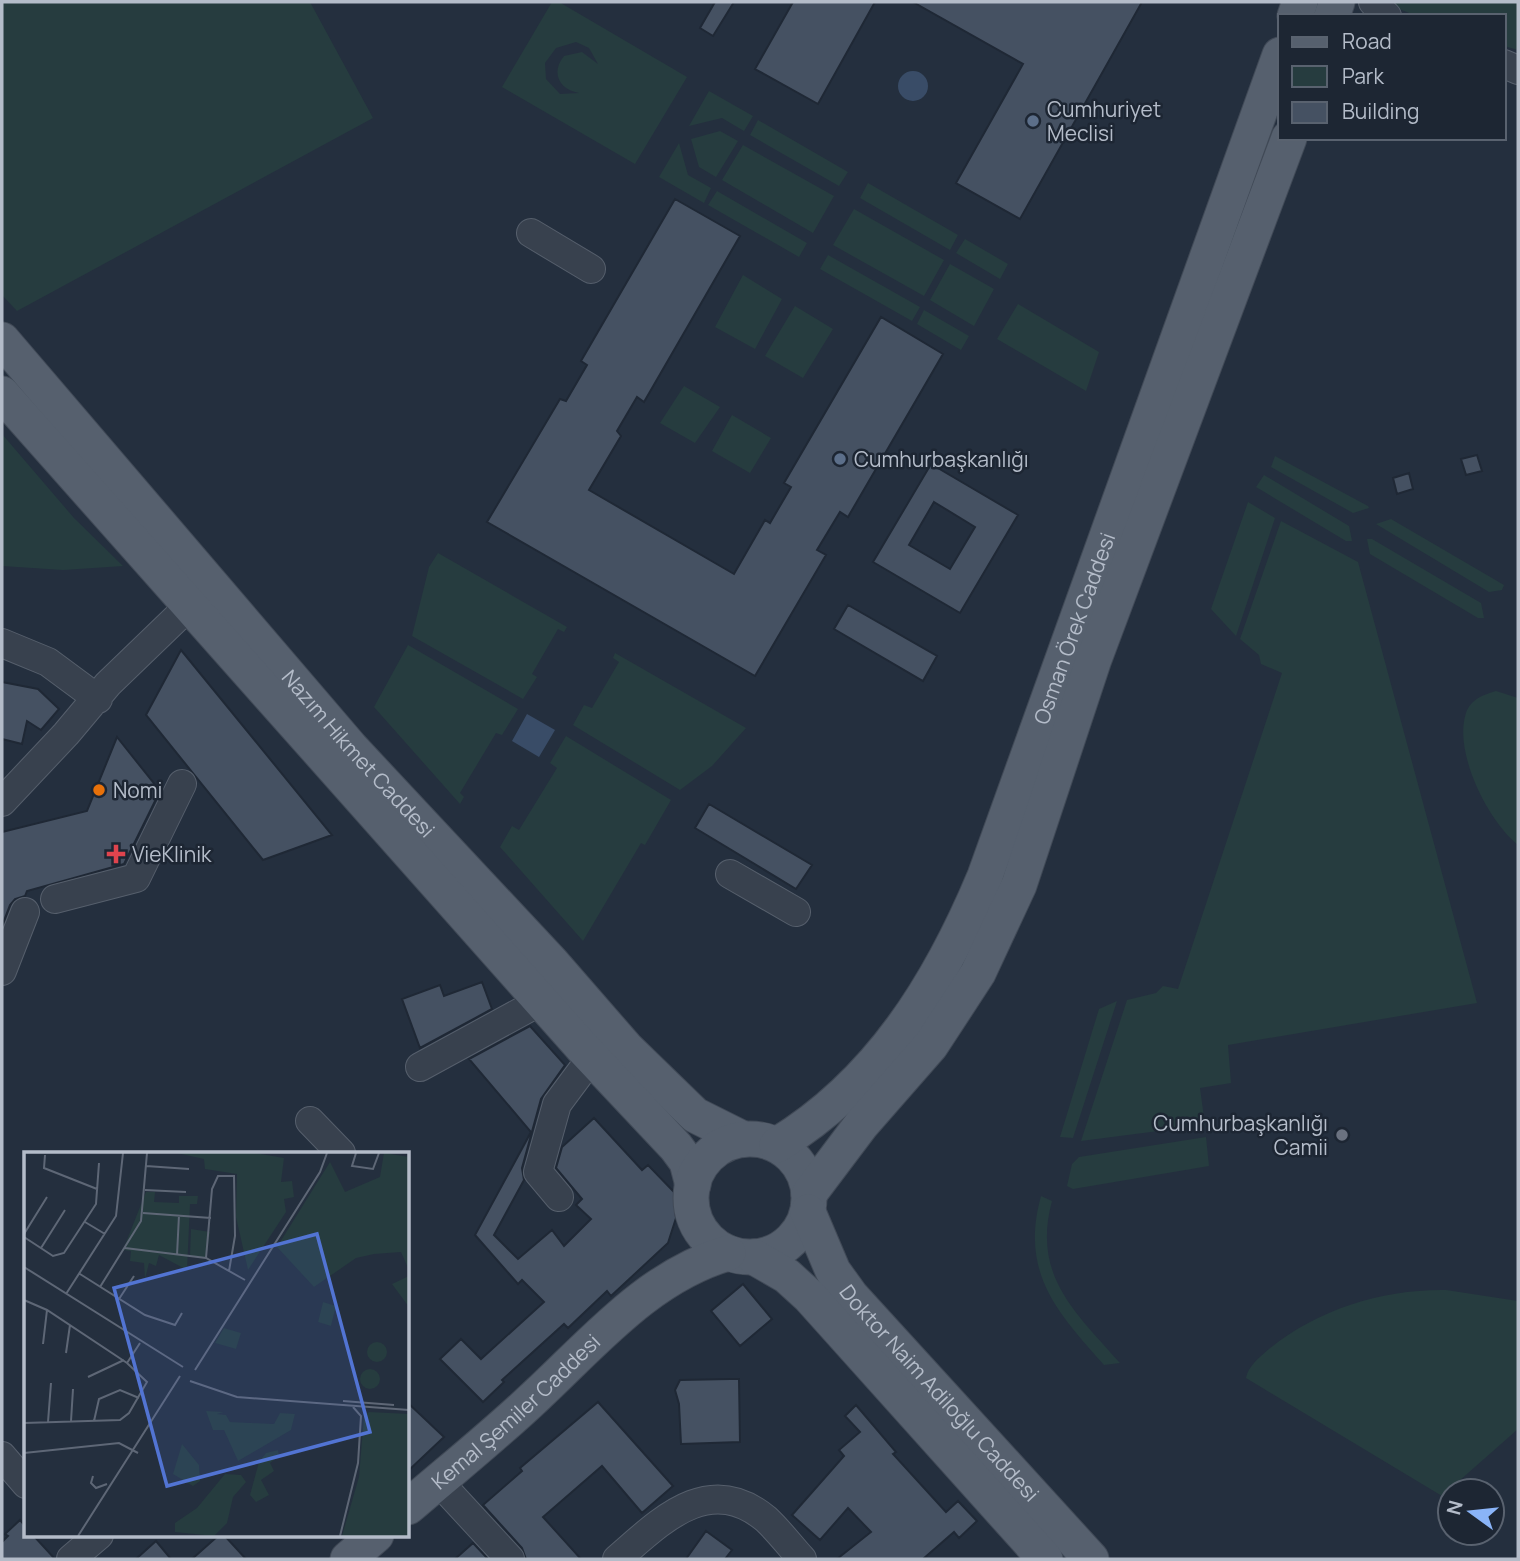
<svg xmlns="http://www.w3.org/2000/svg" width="1520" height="1561" font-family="Manrope,sans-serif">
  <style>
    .green { fill: #263c3f; fill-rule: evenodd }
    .water { fill: #394c67 }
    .building { fill: #455162; stroke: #1f2835; stroke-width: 2; fill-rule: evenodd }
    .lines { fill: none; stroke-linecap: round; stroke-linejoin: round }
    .minor-casing { stroke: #565f6c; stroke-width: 30 }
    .major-casing { stroke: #414a57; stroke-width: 37 }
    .minor { stroke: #38414e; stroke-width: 28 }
    .major { stroke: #56606e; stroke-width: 35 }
    .service-dot { fill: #5c6f8a; stroke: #1d2633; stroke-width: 2.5 }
    .food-dot { fill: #e8710a; stroke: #1d2633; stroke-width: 2.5 }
    .health-dot { fill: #e0444e; stroke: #1d2633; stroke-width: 2.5 }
    .worship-dot { fill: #6b7280; stroke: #1d2633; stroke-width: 2.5 }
    .labels { text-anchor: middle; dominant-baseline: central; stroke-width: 5; stroke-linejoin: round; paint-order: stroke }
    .poi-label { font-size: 21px; fill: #b4bcc9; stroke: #1d2633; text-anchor: start }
    .street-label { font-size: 21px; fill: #b4bcc9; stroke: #1d2633 }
    .inset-road { fill: none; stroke: #5e6776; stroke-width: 2 }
    .view { fill: #5274d3; fill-opacity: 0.15; stroke: #5274d3; stroke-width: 3.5 }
    .inset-edge { fill: none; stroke: #b4bcc9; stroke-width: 3.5 }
  </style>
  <rect width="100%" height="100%" fill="#242f3e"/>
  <path class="green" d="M2,2h308l63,116 -356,193 -15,-16z
    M552,2h7l128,75 -52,87 -133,-77zM576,42l13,6 9,16 -16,-12 -18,4c-14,17 -4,34 15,37l-19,1 -14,-15 -1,-16 11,-15z
    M1391,2h127v48l-14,-4v-30c-30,0 -93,9 -113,-14z
    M709,91l44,25 -9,15 -22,-13 -33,8z
    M758,120l90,52 -9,14 -89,-51z
    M720,131l18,10 -22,36 -17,-10 -8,-28z
    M679,143l9,32 23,13 -7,15 -45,-26z
    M743,145l91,51 -21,37 -91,-53z
    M868,183l90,52 -8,15 -90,-52z
    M717,191l90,52 -8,14 -91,-52z
    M854,209l90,51 -20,36 -91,-51z
    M965,239l43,25 -8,15 -44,-26z
    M828,255l92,52 -8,14 -92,-52z
    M950,264l44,25 -20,37 -44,-26z
    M743,275l39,24 -27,50 -40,-22z
    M1018,304l81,48 -13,39 -89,-52z
    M795,306l38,23 -30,49 -38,-22z
    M924,310l45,26 -8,14 -44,-26z
    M684,386l36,21 -25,36 -35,-20z
    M732,415l39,23 -21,35 -38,-22z
    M2,434l72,84 49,48 -60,4 -61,-4z
    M1275,456l93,50 1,2 -16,5 -82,-46z
    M1264,475l85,51 3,15h-6l-90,-54z
    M1248,502l27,16 -39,118 -25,-27z
    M1391,519l113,66 -2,5 -13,2 -113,-68z
    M1281,521l77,41 119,441 -249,42 3,38 -31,5 5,37 -124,16 46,-141 29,-7 7,-7 15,3 104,-316 -21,-9 -2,-9 -19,-16z
    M1367,539h5l109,64 3,15h-6l-108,-64z
    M438,553l129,74 -3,5 -6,-3 -26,45 5,3 -14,22 -111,-63 17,-69z
    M408,645l110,64 -16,26 -6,-2 -36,60 4,4 -4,7 -86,-97z
    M615,653l131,75 -34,38 -32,24 -107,-65 11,-20 8,3 27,-46 -6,-4z
    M1496,691l22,7v147c-30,-24 -65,-93 -52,-132 5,-14 17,-18 30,-22z
    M566,736l105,64 -26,45 -4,-2 -58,98 -83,-94 12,-21 7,4 38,-62 -7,-5z
    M1117,1001l-44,137 -13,-1 39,-128z
    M1206,1137l3,29 -136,23 -6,-3 5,-22 7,-7z
    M1041,1196l11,5c-20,74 22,110 68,162l-16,2c-48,-54 -84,-93 -63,-169z
    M1446,1290l72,11v128l-76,67 -196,-118c2,-12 14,-21 23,-29 49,-40 114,-60 177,-59z"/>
  <path class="water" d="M898 86a15 15 0 1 1 30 0a15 15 0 1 1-30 0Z
    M527,714l28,16 -16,27 -27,-16z"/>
  <path class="building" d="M715,2h19l-21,34 -13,-8z
    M793,2h82l-57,102 -63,-35z
    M913,2h229l-122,217 -64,-36 67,-119z
    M675,199l65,37 -96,166 -7,-5 -20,34 4,5 -32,54 145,84 31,-54 5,3 21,-36 -7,-4 97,-166 62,37 -95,163 -8,-5 -23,38 9,5 -71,121 -268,-154 73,-123 6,2 21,-36 -6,-4z
    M1477,455l5,16 -16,4 -5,-16z
    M931,464l87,51 -58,98 -87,-51zM934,502l41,25 -25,42 -41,-24z
    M1409,473l4,16 -16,5 -4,-16z
    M848,605l89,51 -14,25 -89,-52z
    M181,650l151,185 -69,25 -117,-145z
    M2,682l36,7 21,20 -18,21 -14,-9 -5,23 -20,-5z
    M117,737l43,54 -36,73 -97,27 -2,5 -10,3 -5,6 -8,21v-94l85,-21z
    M709,804l103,61 -16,24 -101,-61z
    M482,982l10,27 -72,39 -18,-49 38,-14 4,11z
    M530,1026l35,39 -24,34 -19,69 2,12 -30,55 24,24 34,-29 12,16 27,-27 -15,-14 6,-6 -26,-31 6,-21 32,-29 48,52 6,-5 26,27 2,26 -8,25 -57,53 -4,-5 -39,37 -4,-4 -62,56 2,2 -21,20 -43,-43 21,-20 20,20 63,-57 -22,-22 -4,4 -43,-49 56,-103 -62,-73z
    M743,1284l29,35 -32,27 -29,-35z
    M730,1379h9l1,63 -59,2 -2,-40 -4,-14 5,-10z
    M598,1402l75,84 -31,27 -40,-47 -59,51 38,42h-55l-4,-11 -39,-43 39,-34 -2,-3z
    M408,1403l36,34 -36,34z
    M856,1405l40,47 -3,2 53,58 12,-11 19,20 -18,17 -5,-6 -31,27h-86l34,-27 -23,-24 -28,32 -28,-25 52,-59 -5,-6 21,-18 -15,-16z
    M20,1520l6,7v8h7l22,24h-53v-17l6,-6 -3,-2z
    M706,1531l26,19 -7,9h-39z
    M219,1535h5l22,24h-54z
    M156,1541l15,18h-35z
    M473,1543l15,16h-33z"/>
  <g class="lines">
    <g class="minor-casing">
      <path id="minor" d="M1373,2l14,14
        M1504,64l14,6
        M531,233l60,36
        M2,643l46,19 50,37
        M2,802l64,-68 42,-50 82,-79
        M730,874l66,38
        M55,899l81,-21 46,-94
        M2,971l23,-59
        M420,1067l121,-66
        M310,1121l31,32
        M559,1197l-21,-25 19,-68 35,-47
        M2,1456l24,28
        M438,1481l72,78
        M71,1559l28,-24
        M617,1559c43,-37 91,-88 149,-40 13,12 24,27 36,40"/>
    </g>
    <g class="major-casing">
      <g id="major">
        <path d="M1295,16l5,-14"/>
        <path d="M1332,16l5,-14"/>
        <path id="s1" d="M2,340l349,408 201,215 74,85 69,67 48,24"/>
        <path d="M2,394l579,652 95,101 11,15 6,23"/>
        <circle cx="750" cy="1198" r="59"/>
        <path id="s2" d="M777,1145c102,-62 163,-161 208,-269l295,-821"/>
        <path d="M809,1194l52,-69 70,-80 47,-72 41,-88 75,-226 195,-521"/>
        <path id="s3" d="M808,1212l25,59 18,25 240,263"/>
        <path d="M754,1257l33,19 22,20 236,263"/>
        <path id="s4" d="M408,1507c43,-37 88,-73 129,-112 58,-54 112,-119 191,-142"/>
        <path d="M348,1559l28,-24"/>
      </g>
    </g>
    <use href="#minor" class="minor"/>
    <use href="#major" class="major"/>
  </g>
  <g class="service-dot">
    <circle cx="1033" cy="121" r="7"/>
    <circle cx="840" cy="459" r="7"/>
  </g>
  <circle class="food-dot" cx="99" cy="790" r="7"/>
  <path class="health-dot" d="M112.5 843.5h7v7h7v7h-7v7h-7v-7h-7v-7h7z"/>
  <circle class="worship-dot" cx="1342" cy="1135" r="7"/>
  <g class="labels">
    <g class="poi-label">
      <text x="1047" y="109">Cumhuriyet<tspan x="1047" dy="24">Meclisi</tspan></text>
      <text x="854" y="459">Cumhurbaşkanlığı</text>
      <text x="113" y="790">Nomi</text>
      <text x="132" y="854">VieKlinik</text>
      <text x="1328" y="1123" text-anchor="end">Cumhurbaşkanlığı<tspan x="1328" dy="24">Camii</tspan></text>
    </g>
    <g class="street-label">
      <text stroke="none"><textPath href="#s2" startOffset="609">Osman Örek Caddesi</textPath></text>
      <text stroke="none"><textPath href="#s1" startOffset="546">Nazım Hikmet Caddesi</textPath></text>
      <text stroke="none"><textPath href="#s3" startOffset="226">Doktor Naim Adiloğlu Caddesi</textPath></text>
      <text stroke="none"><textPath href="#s4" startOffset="144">Kemal Şemiler Caddesi</textPath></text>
    </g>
  </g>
  <g transform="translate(24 1152)">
    <rect width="385" height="385" fill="#242f3e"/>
    <path d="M153,1h78l29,5 -3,24 11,-1 2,16 -10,2 2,13 -38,58 -12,-53 1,-43 -32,-5 -1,-10zM360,1l25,4v113l-8,-18 -27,2 -18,4 -42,29 -37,-40 53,-85 15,30 35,-15zM122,40h9l-1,10 25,1v-7h19l-1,8h-7l-3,66 -28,-15 -3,11 -7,-3 -4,16 -1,-16 -14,-2 1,-10 -8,-1zM167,77l19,3 -4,26 -16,-2zM385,124v31l-17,-23zM299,150l13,4 -5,20 -13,-4zM200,176l17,5 -5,16 -21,-6zM343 200a10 10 0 1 1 20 0a10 10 0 1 1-20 0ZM336 227a10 10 0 1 1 20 0a10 10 0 1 1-20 0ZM182,259l18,1 -7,2 9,1 4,7 44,2 6,-11 15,1 -4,16 -53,31 -14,-31h-11zM345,260l40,2v122h-67l17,-59 5,-61zM158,292l17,21 1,16 -7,5 -20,-12zM254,298l1,6 -9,7 4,8 -13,9 8,15 -13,7 -6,-7 9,-33 7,-9zM201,322l16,1 5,7 -13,15 -6,26 -13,13 -39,-4v-9l22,-15z" fill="#263c3f"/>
    <path class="inset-road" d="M332,1l-4,13 21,3 6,-16M21,3l-1,13 53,21M122,14l43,3M121,38l41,2M119,61l68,5M61,70l20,12M0,82l23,-37M0,85l29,19 11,-3 32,-49 3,-41M17,96l24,-38M101,96l81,10 39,22M153,103l2,-40M182,106l6,-69 6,-13h16l1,60 -6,35M0,115l159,100M56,122l65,41 30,10 7,-12M76,135l41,-66 6,-68M42,142l50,-78 7,-63M95,147l15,-23M0,148l23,10 80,53 20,19 -18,31 -9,7 -96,3M19,192l4,-34M42,201l4,-28M103,211l13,-20M171,218l125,-198 7,-19M64,225l36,-17M166,229l47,16 172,13M319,249l51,4M47,269l2,-32M70,269l5,-22 21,-9 19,8M24,270l3,-39M0,301l95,-10 19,10M69,324l-2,7 5,5 11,-4M54,384l102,-160M316,384l18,-73 3,-47 -8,-9"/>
    <path class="view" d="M293,82l53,198 -203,54 -53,-198z"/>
    <rect width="385" height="385" class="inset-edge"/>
  </g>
  <rect width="1520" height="1561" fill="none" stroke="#b4bcc9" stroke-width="7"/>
  <rect x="1278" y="14" width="228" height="126" fill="#1d2633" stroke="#59626f" stroke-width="2"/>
  <rect x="1292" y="37" width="35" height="10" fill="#56606e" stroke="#59626f" stroke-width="2"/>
  <text x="1342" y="49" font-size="21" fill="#b4bcc9">Road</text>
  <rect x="1292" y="66" width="35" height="21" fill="#263c3f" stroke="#59626f" stroke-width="2"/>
  <text x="1342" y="84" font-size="21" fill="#b4bcc9">Park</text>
  <rect x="1292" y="102" width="35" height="21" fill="#455162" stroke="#59626f" stroke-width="2"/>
  <text x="1342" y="119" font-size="21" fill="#b4bcc9">Building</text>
  <g transform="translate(1471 1512) rotate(285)"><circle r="33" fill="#1d2633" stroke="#59626f" stroke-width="2"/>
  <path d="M0-5L12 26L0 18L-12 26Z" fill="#8ab4f8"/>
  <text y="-10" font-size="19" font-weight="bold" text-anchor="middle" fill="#b4bcc9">N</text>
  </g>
</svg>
